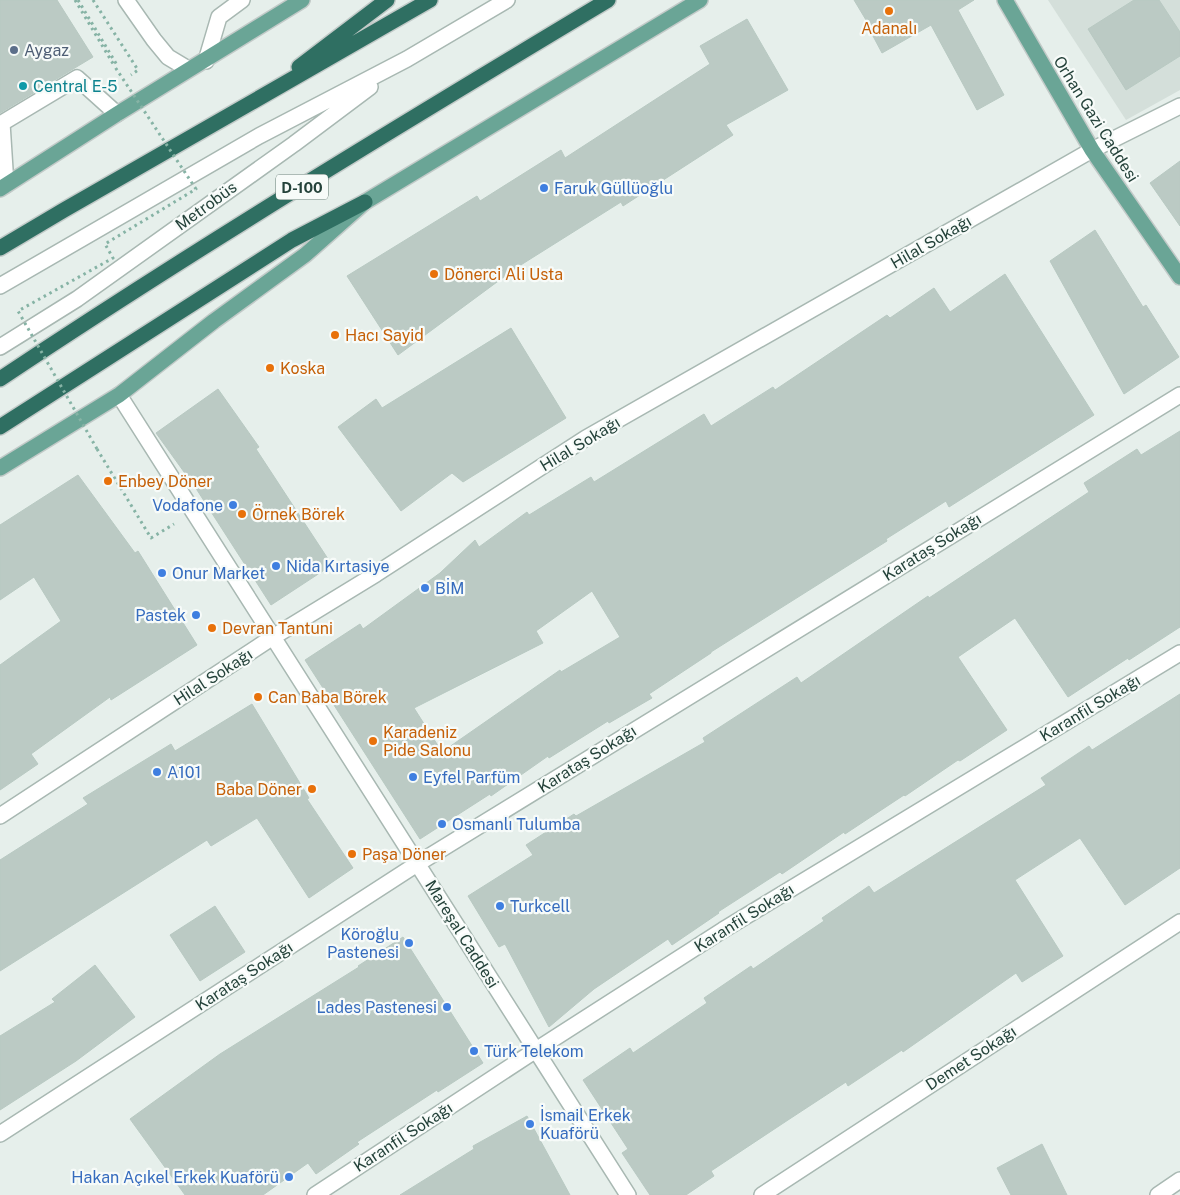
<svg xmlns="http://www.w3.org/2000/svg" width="1180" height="1195" font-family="'Public Sans',sans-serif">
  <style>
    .built { fill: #d4dfda }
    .building { fill: #bbcac4; stroke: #b8c9c2; fill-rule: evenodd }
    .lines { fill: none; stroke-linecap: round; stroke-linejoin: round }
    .minor-casing { stroke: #a8b8b2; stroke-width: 18 }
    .major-casing { stroke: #c2cac8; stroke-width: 18 }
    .highway-casing { stroke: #c2cac8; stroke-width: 18 }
    .path { stroke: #86b3a5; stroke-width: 3; stroke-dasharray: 2.5 4; stroke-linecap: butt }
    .minor { stroke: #fff; stroke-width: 15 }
    .major { stroke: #6aa596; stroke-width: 15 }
    .highway { stroke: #2f6f62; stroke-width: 15 }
    .path-bridge { stroke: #86b3a5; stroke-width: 3; stroke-dasharray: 2.5 4; stroke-linecap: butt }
    .food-dot { fill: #e8710a; stroke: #f7fbf9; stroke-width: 2 }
    .service-dot { fill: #5c6f8a; stroke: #f7fbf9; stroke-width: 2 }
    .culture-dot { fill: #0f9aa8; stroke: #f7fbf9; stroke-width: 2 }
    .shop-dot { fill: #3f7fe0; stroke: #f7fbf9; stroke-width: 2 }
    .labels { text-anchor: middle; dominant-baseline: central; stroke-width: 4.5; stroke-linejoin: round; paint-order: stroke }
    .shield { fill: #f7fbf9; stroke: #637a73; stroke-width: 1 }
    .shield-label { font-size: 15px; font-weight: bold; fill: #24423a }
    .food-label { font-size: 16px; fill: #c56008; stroke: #f7fbf9; text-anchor: start }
    .service-label { font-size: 16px; fill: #4e5e75; stroke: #f7fbf9; text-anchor: start }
    .culture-label { font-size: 16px; fill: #0d838f; stroke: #f7fbf9; text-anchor: start }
    .street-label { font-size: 16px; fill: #24423a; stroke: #f7fbf9 }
    .shop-label { font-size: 16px; fill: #366cbe; stroke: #f7fbf9; text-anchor: start }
  </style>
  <rect width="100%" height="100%" fill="#e6efeb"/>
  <path class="built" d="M1048,0h132v90l-54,30z"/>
  <path class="building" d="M0,0h57l36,57 -93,56z
    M854,0h120l-16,10 46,85 -27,15 -46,-85 -49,28 -17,-32 1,-1z
    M1134,0h25l21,32v24l-54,34 -38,-61z
    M747,19l41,71 -62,35 7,10 -110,71 -2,-4 -105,66 -118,87 -51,-79 130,-80 3,5 81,-51 4,8 145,-94 -10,-18z
    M1180,161v65l-30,-43z
    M1095,230l48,77 3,-2 33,52 -55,37 -74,-133z
    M1005,274l89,141 -145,92 -3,-6 -60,38 1,2 -176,111v1l-62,41 3,4 -43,25 -1,-2 -59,37 -1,-2 -57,40 -1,-2 -70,45 -115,-179 55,-36 3,5 77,-56 35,-33 4,7 48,-35 2,3 62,-38 3,5 110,-68 7,12 62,-39 2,3 112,-75 3,3 44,-30 16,24zM592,591l28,46 -59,35 -1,-2 -118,82 -28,-44 129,-65 -7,-12z
    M511,328l55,90 -103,64 -11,-9 -51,38 -63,-84 38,-28 6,9z
    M218,389l41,58 -3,2 76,116 -61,40 -74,-115 -41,-57z
    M1180,431v196l-51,33 -1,-2 -60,39 -53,-79 -57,39 49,73 -47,31 -2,-1 -53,36 -1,-1 -59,39 -1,-2 -62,42 -2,-2 -62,40 1,1 -47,32 -4,-6 -74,50 -45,38 -44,-83 -6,3 -31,-51 65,-41 -7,-10 48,-31 2,2 129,-74 -2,-4 94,-61 4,6 127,-87 1,2 160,-106 -5,-9 53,-34 4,6z
    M78,475l57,78 3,-2 59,94 -86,55 -1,-3 -79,57 7,10 -38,26v-125l61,-44 -27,-44 -34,23v-75z
    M1180,694v174l-55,37 -45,-67 -65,42 48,76 -41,26 -6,-9 -113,79 -1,-2 -54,36 -2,-4 -58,38 -77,51 3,5 -28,19h-36l-28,-42 6,-4 -45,-69 47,-32 3,5 74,-50 -3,-5 47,-32 2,3 71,-48 -2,-3 47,-32 5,7 172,-108 -5,-7 48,-32 3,4z
    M252,704l57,94 -2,1 46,69 -44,30 -52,-80 -46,28 -4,-6 -207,131v-111l88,-56 -5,-6 88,-54 4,7z
    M215,906l30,46 -45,29 -30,-46z
    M403,937l80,126 -45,29 -1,-2 -80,52 2,2 -43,30 -8,-11 -45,32h-78l-55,-76 90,-65 139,-87 -1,-1z
    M95,965l40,52 -59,44 -76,49v-74l55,-34 -3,-3z
    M527,1116l43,79h-170l74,-46 -1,-3z
    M1042,1144l25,51h-56l-14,-27z"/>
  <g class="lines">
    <g class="minor-casing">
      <path id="minor" d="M126,0l28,40 14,17 20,12
        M206,61l13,-44 23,-17
        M6,185l-4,-62 75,-45 40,36
        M0,286l259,-150 148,-77 100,-59
        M0,347l77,-48 217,-155 76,-57
        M119,395l509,800
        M0,816l273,-179 103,-63 210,-136 506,-288 88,-44
        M0,1134l417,-270 763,-469
        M315,1195l221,-145 187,-120 457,-277
        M762,1195l418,-273
        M1158,1195l22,-15"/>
    </g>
    <g class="major-casing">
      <path id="major" d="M1005,0l87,150 88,127
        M0,189l117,-75 185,-114
        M0,468l119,-73 95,-74 91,-66 60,-53 335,-202"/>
    </g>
    <g class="highway-casing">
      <path id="highway" d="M299,67l88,-67
        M0,248l64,-38 366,-210
        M0,379c198,-132 403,-256 608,-379
        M0,427l292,-187 73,-38"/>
    </g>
    <path class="path" d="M75,0l40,67
      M78,0l39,65
      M93,0l45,70 -7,5
      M97,449l54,89 23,-14"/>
    <use href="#minor" class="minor"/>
    <use href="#major" class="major"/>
    <use href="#highway" class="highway"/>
    <path class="path-bridge" d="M97,449l-79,-138 95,-53 -8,-14 91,-55 -81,-122 2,-2"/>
  </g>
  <g class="food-dot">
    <circle cx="889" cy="11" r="5"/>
    <circle cx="434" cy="274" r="5"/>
    <circle cx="335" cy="335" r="5"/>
    <circle cx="270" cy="368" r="5"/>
    <circle cx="108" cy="481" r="5"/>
    <circle cx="242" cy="514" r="5"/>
    <circle cx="212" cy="628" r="5"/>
    <circle cx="258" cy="697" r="5"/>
    <circle cx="373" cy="741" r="5"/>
    <circle cx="312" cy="789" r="5"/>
    <circle cx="352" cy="854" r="5"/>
  </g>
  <circle class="service-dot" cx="14" cy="50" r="5"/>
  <circle class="culture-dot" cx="23" cy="86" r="5"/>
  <g class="shop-dot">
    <circle cx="544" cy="188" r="5"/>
    <circle cx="233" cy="505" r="5"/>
    <circle cx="276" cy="566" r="5"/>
    <circle cx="162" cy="573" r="5"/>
    <circle cx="425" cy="588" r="5"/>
    <circle cx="196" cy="615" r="5"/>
    <circle cx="157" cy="772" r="5"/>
    <circle cx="413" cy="777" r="5"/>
    <circle cx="442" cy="824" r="5"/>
    <circle cx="500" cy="906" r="5"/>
    <circle cx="409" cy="943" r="5"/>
    <circle cx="447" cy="1007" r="5"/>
    <circle cx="474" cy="1051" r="5"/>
    <circle cx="530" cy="1124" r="5"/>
    <circle cx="289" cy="1177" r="5"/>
  </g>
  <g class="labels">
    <rect class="shield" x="276" y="174.5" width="52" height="25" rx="4"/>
    <g class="shield-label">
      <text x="302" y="187">D-100</text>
    </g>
    <g class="food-label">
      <text x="889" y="28" text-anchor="middle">Adanalı</text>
      <text x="444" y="274">Dönerci Ali Usta</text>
      <text x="345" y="335">Hacı Sayid</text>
      <text x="280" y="368">Koska</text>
      <text x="118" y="481">Enbey Döner</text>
      <text x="252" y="514">Örnek Börek</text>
      <text x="222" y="628">Devran Tantuni</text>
      <text x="268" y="697">Can Baba Börek</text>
      <text x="383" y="732">Karadeniz<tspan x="383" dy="18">Pide Salonu</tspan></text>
      <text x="302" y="789" text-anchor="end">Baba Döner</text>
      <text x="362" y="854">Paşa Döner</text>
    </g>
    <g class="service-label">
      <text x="24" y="50">Aygaz</text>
    </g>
    <g class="culture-label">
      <text x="33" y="86">Central E-5</text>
    </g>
    <g class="street-label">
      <text transform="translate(1096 119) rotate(58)">Orhan Gazi Caddesi</text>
      <text transform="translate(206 206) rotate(-36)">Metrobüs</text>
      <text transform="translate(931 242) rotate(-30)">Hilal Sokağı</text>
      <text transform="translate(580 444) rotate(-31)">Hilal Sokağı</text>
      <text transform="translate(932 547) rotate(-32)">Karataş Sokağı</text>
      <text transform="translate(213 677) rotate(-33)">Hilal Sokağı</text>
      <text transform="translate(1090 708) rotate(-31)">Karanfil Sokağı</text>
      <text transform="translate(587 759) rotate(-32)">Karataş Sokağı</text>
      <text transform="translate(744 918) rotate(-32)">Karanfil Sokağı</text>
      <text transform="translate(462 934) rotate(58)">Mareşal Caddesi</text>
      <text transform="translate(244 976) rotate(-33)">Karataş Sokağı</text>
      <text transform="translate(971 1058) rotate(-33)">Demet Sokağı</text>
      <text transform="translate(403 1137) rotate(-33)">Karanfil Sokağı</text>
    </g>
    <g class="shop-label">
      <text x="554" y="188">Faruk Güllüoğlu</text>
      <text x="223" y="505" text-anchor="end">Vodafone</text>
      <text x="286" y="566">Nida Kırtasiye</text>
      <text x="172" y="573">Onur Market</text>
      <text x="435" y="588">BİM</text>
      <text x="186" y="615" text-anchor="end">Pastek</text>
      <text x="167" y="772">A101</text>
      <text x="423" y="777">Eyfel Parfüm</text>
      <text x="452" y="824">Osmanlı Tulumba</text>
      <text x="510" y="906">Turkcell</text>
      <text x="399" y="934" text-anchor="end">Köroğlu<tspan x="399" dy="18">Pastenesi</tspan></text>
      <text x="437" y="1007" text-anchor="end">Lades Pastenesi</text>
      <text x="484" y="1051">Türk Telekom</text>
      <text x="540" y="1115">İsmail Erkek<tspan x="540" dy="18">Kuaförü</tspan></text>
      <text x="279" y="1177" text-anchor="end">Hakan Açıkel Erkek Kuaförü</text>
    </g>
  </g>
</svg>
